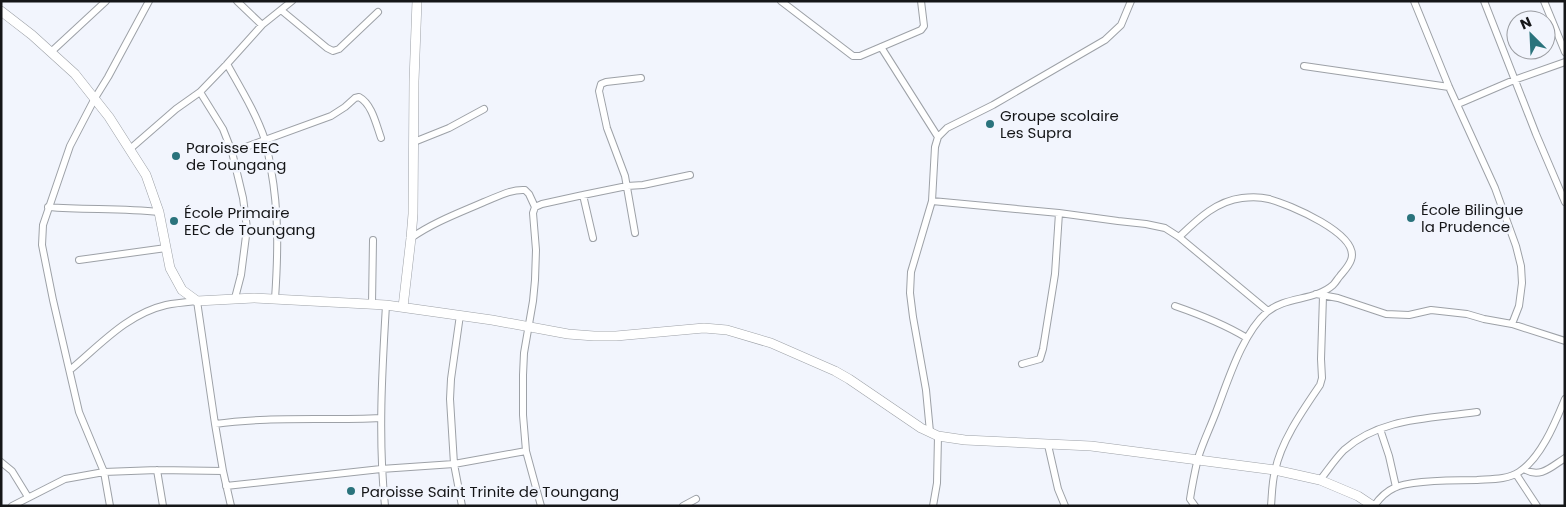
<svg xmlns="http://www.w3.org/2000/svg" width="1566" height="507" font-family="Poppins,sans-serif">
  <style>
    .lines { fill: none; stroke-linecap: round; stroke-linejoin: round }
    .minor-casing { stroke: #9da1a7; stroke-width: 8 }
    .tertiary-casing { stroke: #9da1a7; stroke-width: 10 }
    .minor { stroke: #fff; stroke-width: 6 }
    .tertiary { stroke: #fff; stroke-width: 9 }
    .poi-dot { fill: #2a737c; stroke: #f2f5fd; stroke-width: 2 }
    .labels { text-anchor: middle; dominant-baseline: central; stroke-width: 5; stroke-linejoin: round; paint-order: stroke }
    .poi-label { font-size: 15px; fill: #151618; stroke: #f2f5fd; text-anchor: start }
  </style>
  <rect width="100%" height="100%" fill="#f2f5fd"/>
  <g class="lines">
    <g class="minor-casing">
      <path id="minor" d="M237,1l25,24
        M781,1l72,55h7l61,-26 3,-4 -3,-25
        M1414,1l35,86 46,101 21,58 5,20 1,17 -3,23 -7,18
        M1484,1l52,133 29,68
        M1544,1l21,51
        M281,10l46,38 6,3 6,-2 39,-37
        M881,47l57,90
        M51,52l55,-51
        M227,64c14,25 29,49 38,76 3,9 4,20 6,29 8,44 7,86 4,130
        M1304,66l145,21
        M200,92l23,37 9,23 11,46 4,30 -6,47 -6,23
        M1458,104l56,-24 51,-18
        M414,142l35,-14 35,-19
        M130,149l46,-40 24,-17 27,-28 35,-39 30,-24
        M232,152l99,-36 14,-9 10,-9 4,-1c13,7 17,27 22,41
        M583,195l10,43
        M932,201l127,12 59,8 28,3 19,4 14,9 89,74
        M48,207c37,3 74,1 111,5
        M635,233l-10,-57 -18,-48 -8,-37 2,-7 5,-2 35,-4
        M1179,237c18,-17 37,-36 63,-39 8,-1 19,-1 27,1 19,5 92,35 82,61 -2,6 -7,11 -11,16 -2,2 -4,6 -7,9 -18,16 -47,11 -66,27 -25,22 -39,69 -51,100 -6,16 -13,30 -18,46 -3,13 -6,28 -8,41l5,7
        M411,238c23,-16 48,-25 73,-36 13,-5 27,-13 41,-12l4,4 6,13
        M79,260l87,-12
        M1316,294l22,4 48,16 23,1 22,-5 36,4 17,5 28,5 53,17
        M372,304l1,-64
        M1175,306c26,9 49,18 72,32
        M460,315l-9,64 -1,20 4,65 8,42
        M1022,364l18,-5 3,-10 12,-75 4,-61
        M70,370c30,-25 57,-56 96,-65 10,-2 21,-3 31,-4l18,123 8,47 8,35
        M215,424c55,-8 111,-3 166,-6
        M1380,429l9,27 7,31
        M930,432l-4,-42 -13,-73 -3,-24 1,-21 21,-71 3,-54 3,-10 9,-9 46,-23 112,-65 16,-15 10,-24
        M1048,445l10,44 7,17
        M1,462l11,9 16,26
        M1524,469c16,10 27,-2 41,-11
        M157,470l6,36
        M1516,474l21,32
        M1320,480c8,-10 15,-21 24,-30 37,-33 87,-31 133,-38
        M226,486l155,-17 73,-5 72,-13
        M12,506l53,-27 39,-7 53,-2 66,1
        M110,506l-6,-34 -25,-60 -26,-112 -11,-55 1,-20 27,-79 25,-48 13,-21 41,-76
        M385,506c-7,-67 -3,-134 1,-201
        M541,506l-15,-55 -3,-36v-40l1,-22 9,-52 2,-21 1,-30 -3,-37 2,-6 7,-3 41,-9 44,-9 16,-1 47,-10
        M683,506l13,-7
        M933,506l4,-23 1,-47
        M1271,506c1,-12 1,-24 4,-35 6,-30 28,-61 45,-86l2,-7 -1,-19 2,-63
        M1374,506c5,-7 11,-14 20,-18 15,-8 65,-8 83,-8 13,-1 30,0 42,-8 22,-14 36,-49 46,-73"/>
    </g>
    <g class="tertiary-casing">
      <path id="tertiary" d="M1,11l31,24 43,39 34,43 37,58 13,37 11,56 12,22 15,11 57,-3 132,7 106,15 76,14 26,2h22l88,-8 23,2 44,13 64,28 14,8 72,49 17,8 27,4 126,6 184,24 45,10 38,16 15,10
        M403,307l8,-69 2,-24 1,-133 3,-80"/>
    </g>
    <use href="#minor" class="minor"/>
    <use href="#tertiary" class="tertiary"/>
  </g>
  <g class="poi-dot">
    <circle cx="990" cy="124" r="5"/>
    <circle cx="176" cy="156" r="5"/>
    <circle cx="1411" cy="218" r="5"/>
    <circle cx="174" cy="221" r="5"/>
    <circle cx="351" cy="491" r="5"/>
  </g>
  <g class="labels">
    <g class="poi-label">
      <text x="1000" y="115">Groupe scolaire<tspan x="1000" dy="17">Les Supra</tspan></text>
      <text x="186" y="147">Paroisse EEC<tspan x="186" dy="17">de Toungang</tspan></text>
      <text x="1421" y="209">École Bilingue<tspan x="1421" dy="17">la Prudence</tspan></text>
      <text x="184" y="212">École Primaire<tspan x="184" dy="17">EEC de Toungang</tspan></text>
      <text x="361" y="491">Paroisse Saint Trinite de Toungang</text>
    </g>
  </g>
  <rect width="1566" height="507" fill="none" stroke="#151618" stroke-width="5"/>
  <g transform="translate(1531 35) rotate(336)"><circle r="24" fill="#f2f5fd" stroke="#9a9ca1"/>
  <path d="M0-4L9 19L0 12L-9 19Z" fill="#2a737c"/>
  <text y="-8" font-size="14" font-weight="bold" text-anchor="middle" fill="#151618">N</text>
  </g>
</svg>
